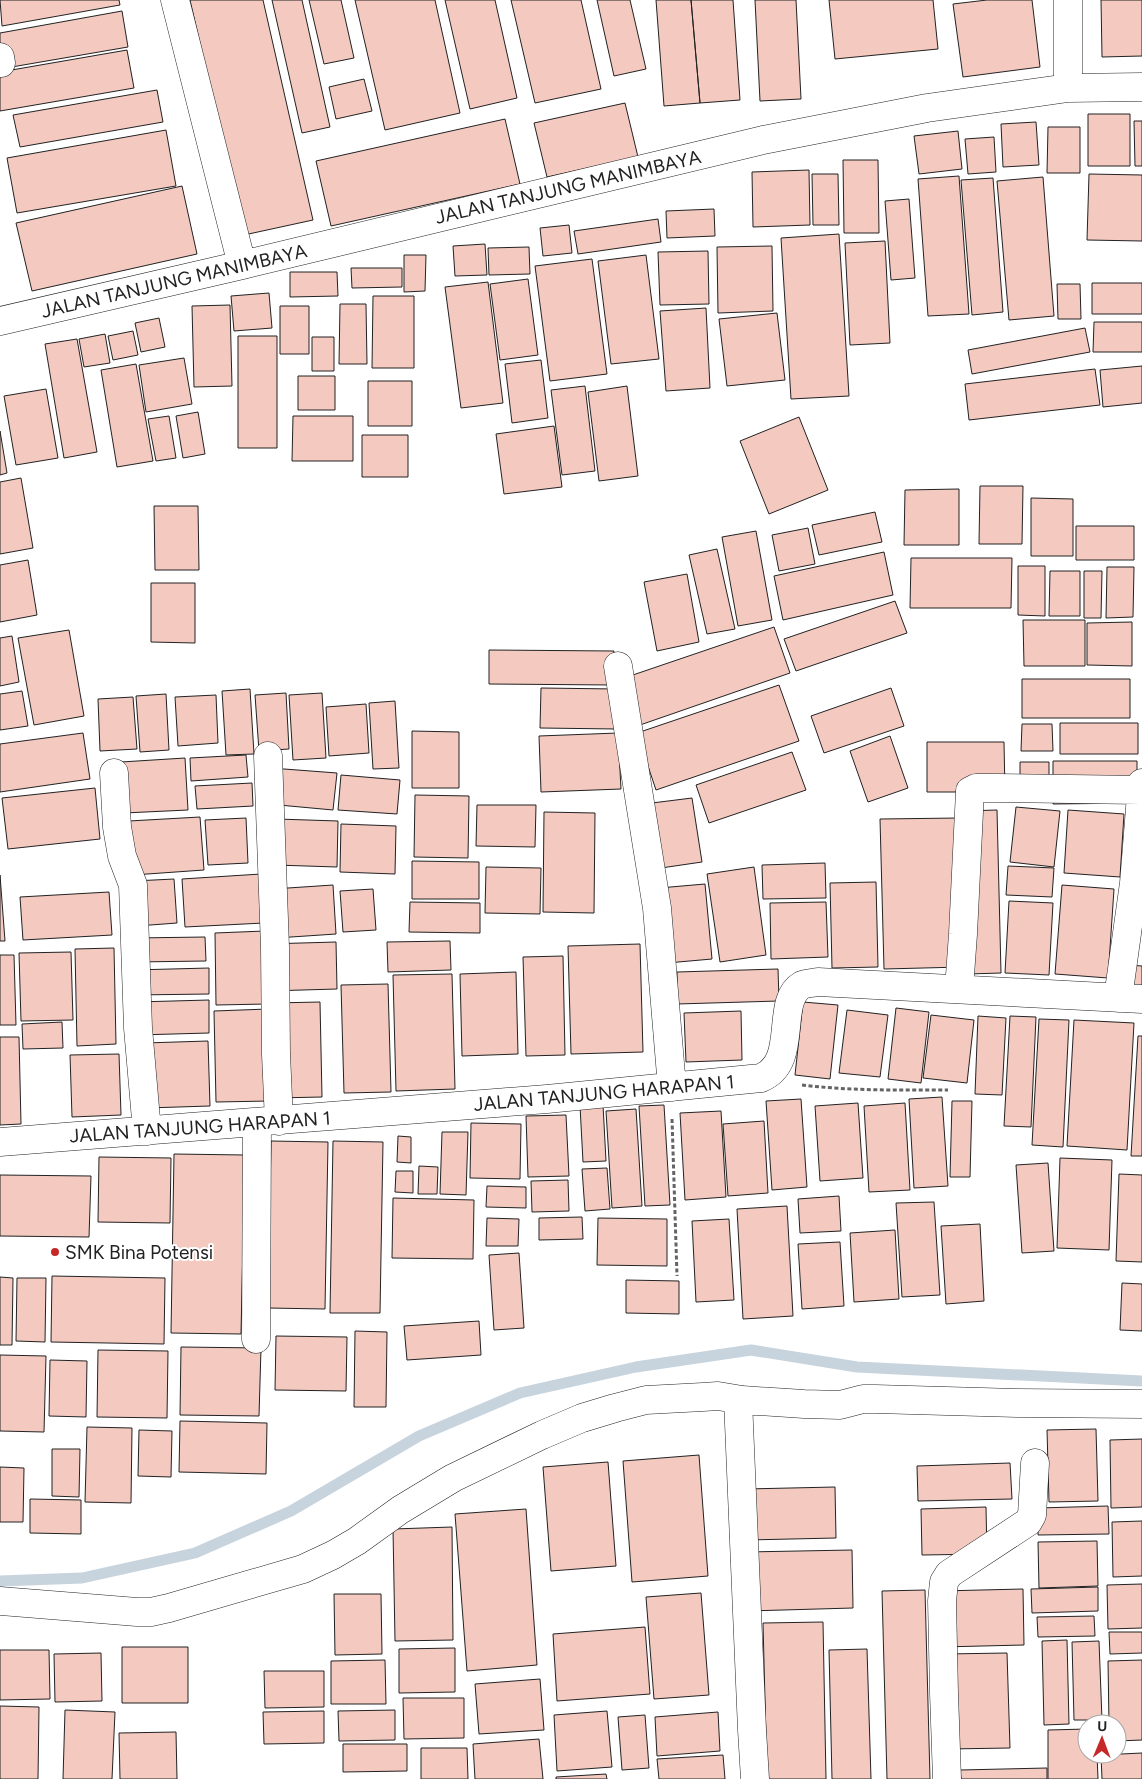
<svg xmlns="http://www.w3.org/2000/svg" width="1142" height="1779" font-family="Figtree,sans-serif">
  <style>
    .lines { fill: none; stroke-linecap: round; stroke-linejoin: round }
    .stream { stroke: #c7d3dd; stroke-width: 11 }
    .building { fill: #f3c9c0; stroke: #222 }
    .minor-casing { stroke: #222; stroke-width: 29 }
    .path { stroke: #646464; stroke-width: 3; stroke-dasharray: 4 2.5; stroke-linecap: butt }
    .minor { stroke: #fff; stroke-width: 28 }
    .poi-dot { fill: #c62828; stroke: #fff; stroke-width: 2 }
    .labels { text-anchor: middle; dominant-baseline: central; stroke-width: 4; stroke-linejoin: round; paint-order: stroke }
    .street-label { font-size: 19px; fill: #222; stroke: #fff }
    .poi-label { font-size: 19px; fill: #222; stroke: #fff; text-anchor: start }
  </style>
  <rect width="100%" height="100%" fill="#fff"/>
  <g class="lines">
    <path class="stream" d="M0,1581l82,-3 113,-25 96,-42 128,-75 101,-43 116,-26 115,-17 106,17 285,14"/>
  </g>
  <path class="building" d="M0,0h119l1,5 -118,21z
    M190,0h73l50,220 -69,15z
    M272,0h30l28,127 -28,6z
    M309,0h32l13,58 -30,6z
    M355,0h80l25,113 -75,17z
    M445,0h50l22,98 -47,11z
    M511,0h70l20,89 -66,14z
    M597,0h33l16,69 -32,7z
    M656,0h35l9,103 -36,3z
    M691,0h42l7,100 -40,3z
    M755,0h41l5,99 -41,2z
    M829,0h104l5,49 -103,10z
    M987,0h45l8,67 -77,10 -10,-73z
    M1101,0h41v56l-40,1z
    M122,11l6,36 -128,22v-36z
    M127,50l7,38 -134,23v-39z
    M364,79l8,32 -36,8 -7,-32z
    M157,90l6,32 -143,25 -7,-32z
    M625,103l13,54 -91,20 -13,-54z
    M1088,114h42v52h-42z
    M505,119l15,65 -189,42 -15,-65z
    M1134,121h8v45h-7z
    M1036,122l3,43 -36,2 -2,-43z
    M1048,127h32v46h-33z
    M166,130l10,56 -159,27 -10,-55z
    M958,131l4,38 -43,5 -5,-38z
    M994,137l2,35 -28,2 -3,-35z
    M843,160h35l1,73h-35z
    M809,170l1,55 -57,2 -1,-55z
    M812,174h26l1,51h-26z
    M1089,174l53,1v66l-55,-1z
    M959,176l10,138 -41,2 -10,-137z
    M1043,177l11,139 -45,4 -12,-139z
    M993,178l10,134 -31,3 -11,-135z
    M182,186l15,68 -165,37 -16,-68z
    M909,199l6,79 -24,2 -6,-79z
    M714,209l1,27 -48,2 -1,-27z
    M658,219l3,23 -83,12 -4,-23z
    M569,225l3,28 -29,3 -3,-28z
    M839,234l10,162 -58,3 -10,-161z
    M885,241l5,102 -40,2 -5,-102z
    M485,244l2,31 -32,1 -2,-30z
    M772,246l1,65 -55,2 -1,-66z
    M529,247l1,27 -41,1 -1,-27z
    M708,251l1,53 -49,1 -2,-53z
    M404,255h22l-1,36 -21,1z
    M646,255l13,104 -48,5 -13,-103z
    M592,259l15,115 -57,7 -15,-115z
    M351,268h51v19l-50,1z
    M290,272h47l1,24 -48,1z
    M528,279l10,76 -38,5 -10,-76z
    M488,282l15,121 -42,5 -16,-121z
    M1092,283h50v31h-50z
    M1057,284h23l1,35h-23z
    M269,293l3,35 -38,3 -3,-35z
    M373,296h41v72h-42z
    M340,304h26l1,60h-28z
    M230,305l2,81 -38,1 -2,-81z
    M280,306h29v48h-29z
    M706,308l4,80 -44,3 -6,-80z
    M777,313l8,67 -58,6 -8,-67z
    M159,318l6,29 -24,5 -6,-29z
    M1094,322h48v30h-49z
    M1085,328l5,24 -118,22 -4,-24z
    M133,331l5,24 -25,5 -5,-24z
    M105,334l5,29 -26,4 -5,-28z
    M238,336h39v112h-39z
    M312,337h22v34h-22z
    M77,339l20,113 -33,6 -19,-114z
    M184,358l8,46 -46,8 -7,-47z
    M541,360l7,58 -36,5 -7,-59z
    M136,364l17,97 -36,6 -16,-97z
    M1142,366v37l-39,4 -3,-37z
    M1095,369l5,36 -131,15 -4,-36z
    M298,376h37v34h-37z
    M368,381h44v45h-44z
    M585,386l10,85 -33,4 -11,-85z
    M627,386l11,90 -39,5 -11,-89z
    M46,389l12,69 -42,7 -12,-69z
    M198,412l7,42 -22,4 -7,-42z
    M169,416l7,42 -20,3 -8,-42z
    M293,416h60v45h-61z
    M799,417l29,73 -59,24 -29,-73z
    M554,426l8,61 -58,7 -8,-60z
    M0,431l7,42 -7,2z
    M362,435h46v42h-46z
    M21,478l12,70 -33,6v-72z
    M980,486h43l-1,58h-43z
    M959,489v56h-55l1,-55z
    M1031,498l42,1v57h-42z
    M154,506h44l1,64h-44z
    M875,512l7,30 -63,13 -7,-30z
    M1076,526h58v34h-58z
    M808,528l7,36 -36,7 -7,-36z
    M756,531l16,89 -34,6 -16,-89z
    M717,549l18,80 -28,5 -18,-79z
    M884,552l9,43 -110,25 -9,-44z
    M911,558h101l-1,50h-101z
    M28,560l9,55 -37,7v-57z
    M1018,566h27v50l-27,-1z
    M1107,567h27l-1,50 -27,1z
    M1050,571h30v45h-31z
    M1084,571h18l-1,47h-17z
    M687,574l12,68 -42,9 -13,-69z
    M151,583h44v60l-44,-1z
    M895,601l12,32 -111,38 -12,-32z
    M1023,620h62v46h-61z
    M1132,622v44l-45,-1v-42z
    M774,627l16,46 -150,52 -16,-47z
    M69,630l15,86 -50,9 -16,-87z
    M12,636l7,46 -19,4v-48z
    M489,650l125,1 -1,34 -124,-1z
    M1022,679h108v39h-108z
    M779,685l20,56 -143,49 -19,-57z
    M541,688l76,1v40l-77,-1z
    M891,688l13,38 -80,27 -13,-37z
    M250,689l4,65 -28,1 -4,-64z
    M22,691l6,35 -28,4v-36z
    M286,693l3,56 -30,2 -4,-56z
    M322,693l4,65 -33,2 -4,-65z
    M166,694l3,56 -29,2 -4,-56z
    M216,695l2,48 -40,3 -3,-49z
    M133,697l4,52 -37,2 -2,-52z
    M395,701l4,67 -26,1 -4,-66z
    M366,704l3,49 -40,3 -3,-49z
    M1060,723h78v31h-78z
    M1022,724h30l1,27h-32z
    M412,731l47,1v56h-47z
    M83,733l7,46 -90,13v-48z
    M618,733l3,56 -80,3 -2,-56z
    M890,736l18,52 -40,14 -18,-51z
    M927,742h77l1,50h-78z
    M792,752l14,38 -97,33 -13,-38z
    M246,755l2,22 -57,4 -1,-23z
    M185,758l3,52 -64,3 -3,-51z
    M1053,761h84v42l-84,1z
    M1020,762h29v32h-29z
    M271,768l66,5 -4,37 -65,-6z
    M341,775l59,5 -3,34 -59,-4z
    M252,783l1,23 -56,3 -2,-23z
    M95,788l5,51 -92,10 -6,-51z
    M415,795l54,1 -1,62 -54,-1z
    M692,798l10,64 -48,7 -10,-65z
    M477,805h59l-1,42 -59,-1z
    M1016,807l44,4 -6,56 -44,-5z
    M997,810l4,163 -33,1 -4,-163z
    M1068,810l56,4 -4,63 -56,-4z
    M544,812l51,1 -1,100 -51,-1z
    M200,817l4,53 -71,5 -4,-54z
    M246,818l2,45 -40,2 -3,-45z
    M958,818l4,149 -78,2 -4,-150z
    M277,819l61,2 -1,46 -62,-2z
    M341,824l55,2 -1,48 -55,-2z
    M412,861l67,1v37h-67z
    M825,863l1,35 -63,1 -1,-34z
    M1008,866l46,2 -2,29 -46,-2z
    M486,867l55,1 -1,46 -55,-1z
    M754,867l12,88 -46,7 -13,-88z
    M261,874l3,49 -79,4 -3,-48z
    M0,875l5,66h-5z
    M174,879l3,44 -40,3 -3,-45z
    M876,882l2,85 -46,1 -2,-85z
    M705,884l7,75 -45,4 -8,-75z
    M333,885l3,49 -60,4 -3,-49z
    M1062,885l52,4 -6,89 -53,-4z
    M373,889l3,41 -33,2 -3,-41z
    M109,892l3,43 -89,5 -3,-43z
    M1009,901l44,2 -4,72 -44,-2z
    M410,902l70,1v30l-71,-1z
    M826,902l2,55 -57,2 -1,-56z
    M265,931l2,73 -51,1 -1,-72z
    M205,937l1,24 -71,1 -1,-24z
    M450,941l1,29 -63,2 -1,-30z
    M336,942l1,47 -69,2 -2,-47z
    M640,944l3,108 -72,2 -3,-108z
    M114,948l2,96 -39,2 -2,-97z
    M71,952l2,68 -52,1 -2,-68z
    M0,955h14l2,70h-16z
    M563,956l2,99 -39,1 -3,-99z
    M1127,965l15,1v26l-16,-1z
    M209,968v26l-75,1 -1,-25z
    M778,969l1,32 -102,3v-32z
    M516,972l2,82 -56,2 -2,-82z
    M452,974l3,115 -59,2 -3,-116z
    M388,984l3,108 -47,1 -3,-108z
    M209,1000v33l-72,2 -1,-33z
    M320,1002l2,95 -46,1 -3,-95z
    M803,1002l35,3 -8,74 -35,-4z
    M896,1008l33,4 -8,71 -33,-4z
    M268,1009l2,92 -54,1 -2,-91z
    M847,1010l41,5 -8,62 -41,-4z
    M741,1011l1,49 -56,2 -2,-49z
    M931,1015l43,5 -7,63 -44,-5z
    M978,1016l28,2 -4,77 -27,-1z
    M1010,1016l26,1 -5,110 -27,-1z
    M1039,1019l30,1 -6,127 -31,-2z
    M1074,1020l60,3 -7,127 -60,-4z
    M62,1022l1,26 -40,1 -1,-25z
    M1138,1036h4v120h-11z
    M0,1037h19l2,87 -21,1z
    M208,1041l2,65 -64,2 -2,-65z
    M119,1054l2,61 -49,2 -2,-62z
    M942,1097l6,89 -34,2 -5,-89z
    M801,1099l6,88 -35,3 -6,-89z
    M952,1101h20l-2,76h-20z
    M858,1103l5,75 -43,3 -5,-75z
    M905,1103l5,87 -41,2 -5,-86z
    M603,1105l3,56 -23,1 -3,-56z
    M664,1105l6,100 -25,1 -6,-100z
    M636,1109l6,97 -30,2 -6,-97z
    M721,1111l5,86 -41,3 -5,-87z
    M566,1115l3,61 -41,1 -2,-61z
    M764,1121l4,72 -40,3 -5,-72z
    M471,1123l50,1 -1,55 -50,-1z
    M442,1132h26l-2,63 -26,-1z
    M398,1136l13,1v26l-14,-1z
    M271,1141l57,1 -3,167 -57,-1z
    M333,1141l50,1 -3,171h-50z
    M174,1154l71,1 -4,179 -70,-1z
    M99,1157l72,1 -1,65 -72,-1z
    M1060,1158l52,2 -3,90 -52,-2z
    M1048,1163l6,88 -32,2 -6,-88z
    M419,1166l19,1 -1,27h-19z
    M607,1168l3,41 -25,2 -3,-42z
    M396,1171h17v22l-18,-1z
    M1119,1174l23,1v87l-26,-1z
    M0,1175l91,1 -2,61 -89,-1z
    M568,1180l1,31 -37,1 -1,-31z
    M487,1186l39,1v21l-40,-1z
    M839,1196l2,35 -41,2 -2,-34z
    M393,1198l81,2 -1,59 -81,-1z
    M934,1202l6,93 -38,2 -6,-94z
    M787,1206l6,110 -50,3 -6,-110z
    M582,1217l1,22 -44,1v-22z
    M487,1218l32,1 -1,27h-32z
    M598,1218l69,1v47l-70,-1z
    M729,1219l5,81 -38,2 -4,-81z
    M980,1224l4,77 -38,3 -5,-78z
    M895,1230l4,69 -45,3 -4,-69z
    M840,1242l4,64 -42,3 -4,-65z
    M519,1253l5,75 -30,2 -5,-75z
    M52,1276l113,2 -1,66 -113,-2z
    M0,1277l13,1 -1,67h-12z
    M17,1278h29l-1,64 -29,-1z
    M626,1280l53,1v33l-53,-1z
    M1122,1283l20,1v47l-22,-1z
    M479,1321l2,34 -74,5 -3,-34z
    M355,1331l32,1 -1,75h-32z
    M276,1336l71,1 -1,54 -71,-1z
    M181,1347l80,1 -2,68 -79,-1z
    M98,1350l70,1 -1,67 -70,-1z
    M0,1355l46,1 -2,76 -44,-1z
    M50,1360l37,1 -1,56 -37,-1z
    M180,1421l87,2 -1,51 -87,-2z
    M87,1427l45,1 -1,75 -46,-1z
    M1096,1429l2,72 -49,1 -2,-72z
    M139,1430l33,1 -1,46 -33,-1z
    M1142,1439v68l-31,1 -1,-68z
    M52,1449h28l-1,48 -27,-1z
    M699,1455l9,121 -76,6 -9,-121z
    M608,1462l8,104 -65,5 -8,-104z
    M1010,1463l2,36 -94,2 -1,-35z
    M0,1467l24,1 -1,54h-23z
    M835,1487l1,51 -89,2 -1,-51z
    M30,1499l51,1v34l-51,-1z
    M1108,1506l1,28 -71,1v-27z
    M986,1507l1,47 -65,1 -1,-46z
    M526,1509l11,156 -70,6 -12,-157z
    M1142,1521v55l-29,1 -1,-55z
    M452,1527l1,113 -58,1 -2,-112z
    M1097,1541l1,45 -59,2 -1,-46z
    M852,1550l1,58 -105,3 -2,-59z
    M1142,1584v44l-34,1 -1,-44z
    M1098,1587v24l-66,2 -1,-24z
    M1023,1589l1,56 -83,2 -1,-56z
    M925,1590l5,189h-43l-5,-188z
    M701,1593l8,102 -55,4 -8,-102z
    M334,1594h47l1,60 -47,1z
    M1094,1616l1,20 -57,1 -1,-20z
    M823,1622l3,157h-59l-4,-156z
    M645,1627l5,67 -93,7 -4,-67z
    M1109,1632h33v21l-32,1z
    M1067,1640l2,84 -25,1 -2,-84z
    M1099,1641l3,79h-28l-2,-78z
    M122,1647h66v56h-66z
    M455,1648v44l-56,1v-44z
    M867,1649l4,130h-39l-3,-129z
    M0,1650h49l1,49 -50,1z
    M101,1653l1,48 -47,1 -1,-48z
    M1007,1653l3,95 -62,1 -3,-95z
    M385,1660l1,44h-55v-43z
    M1142,1660v80l-25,1v-17h-8l-1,-63z
    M264,1671h60v36l-59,1z
    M540,1679l4,51 -65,4 -4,-50z
    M403,1698h61v40l-60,1z
    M0,1706l39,1 -1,72h-38z
    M65,1710l50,2 -3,67h-49z
    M395,1710v30l-56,1 -1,-30z
    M324,1711v32l-60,1 -1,-32z
    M607,1711l5,56 -55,4 -3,-56z
    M718,1712l2,39 -63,5 -2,-39z
    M645,1715l4,53 -27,2 -4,-53z
    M1087,1729v25h10l1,25h-50v-49z
    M176,1732l1,47h-57l-1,-46z
    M539,1739l4,40h-68l-2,-35z
    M343,1744h64v27l-64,1z
    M421,1748h46l1,31h-47z
    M1142,1753v26h-40l-1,-24z
    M723,1755l2,24h-66l-2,-20z
    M1047,1768v11h-86l-1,-9z
    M606,1774l1,5h-51v-2z"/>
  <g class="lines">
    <g class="minor-casing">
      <path id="minor" d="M175,0l67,265
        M0,57l1,6
        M1068,88v-88
        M0,321l242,-56 521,-125 164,-32 141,-20 74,-1
        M618,666l39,242 15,179
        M268,756l7,191 1,107 3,67
        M114,773l3,54 5,29 11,29 5,143 9,103
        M959,989l4,-55 7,-143 6,-3h20l145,2
        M1118,998l16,-115 8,-100
        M0,1142l547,-43 214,-21c39,-16 13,-77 41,-93 4,-2 11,-2 16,-3l324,17
        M256,1339l1,-216
        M738,1400l14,330 3,49
        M0,1601l137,11h14l18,-4 134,-39 30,-14 24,-14 43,-31 53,-32 89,-43 40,-17 33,-10 31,-8 57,-3 15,-1 24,4 62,4 36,1 23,-6h12l142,4 125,1
        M947,1779l-3,-86 -2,-92 2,-19 5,-8 79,-52 4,-7 3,-52"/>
    </g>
    <path class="path" d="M802,1085c49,6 97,5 146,5
      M672,1119l5,157"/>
    <use href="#minor" class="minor"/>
  </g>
  <circle class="poi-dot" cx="55" cy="1252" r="5"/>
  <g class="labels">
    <g class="street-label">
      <text transform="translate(568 187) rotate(-13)">JALAN TANJUNG MANIMBAYA</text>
      <text transform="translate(174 281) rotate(-13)">JALAN TANJUNG MANIMBAYA</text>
      <text transform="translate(604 1093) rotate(-5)">JALAN TANJUNG HARAPAN 1</text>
      <text transform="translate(200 1127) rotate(-4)">JALAN TANJUNG HARAPAN 1</text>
    </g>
    <g class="poi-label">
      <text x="65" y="1252">SMK Bina Potensi</text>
    </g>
  </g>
  <g transform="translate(1102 1739) rotate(1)"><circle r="24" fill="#ffffff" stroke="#a7a7a7"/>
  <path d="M0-4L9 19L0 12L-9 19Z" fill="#c62828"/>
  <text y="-8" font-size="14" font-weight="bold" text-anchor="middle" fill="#222222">U</text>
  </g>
</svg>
